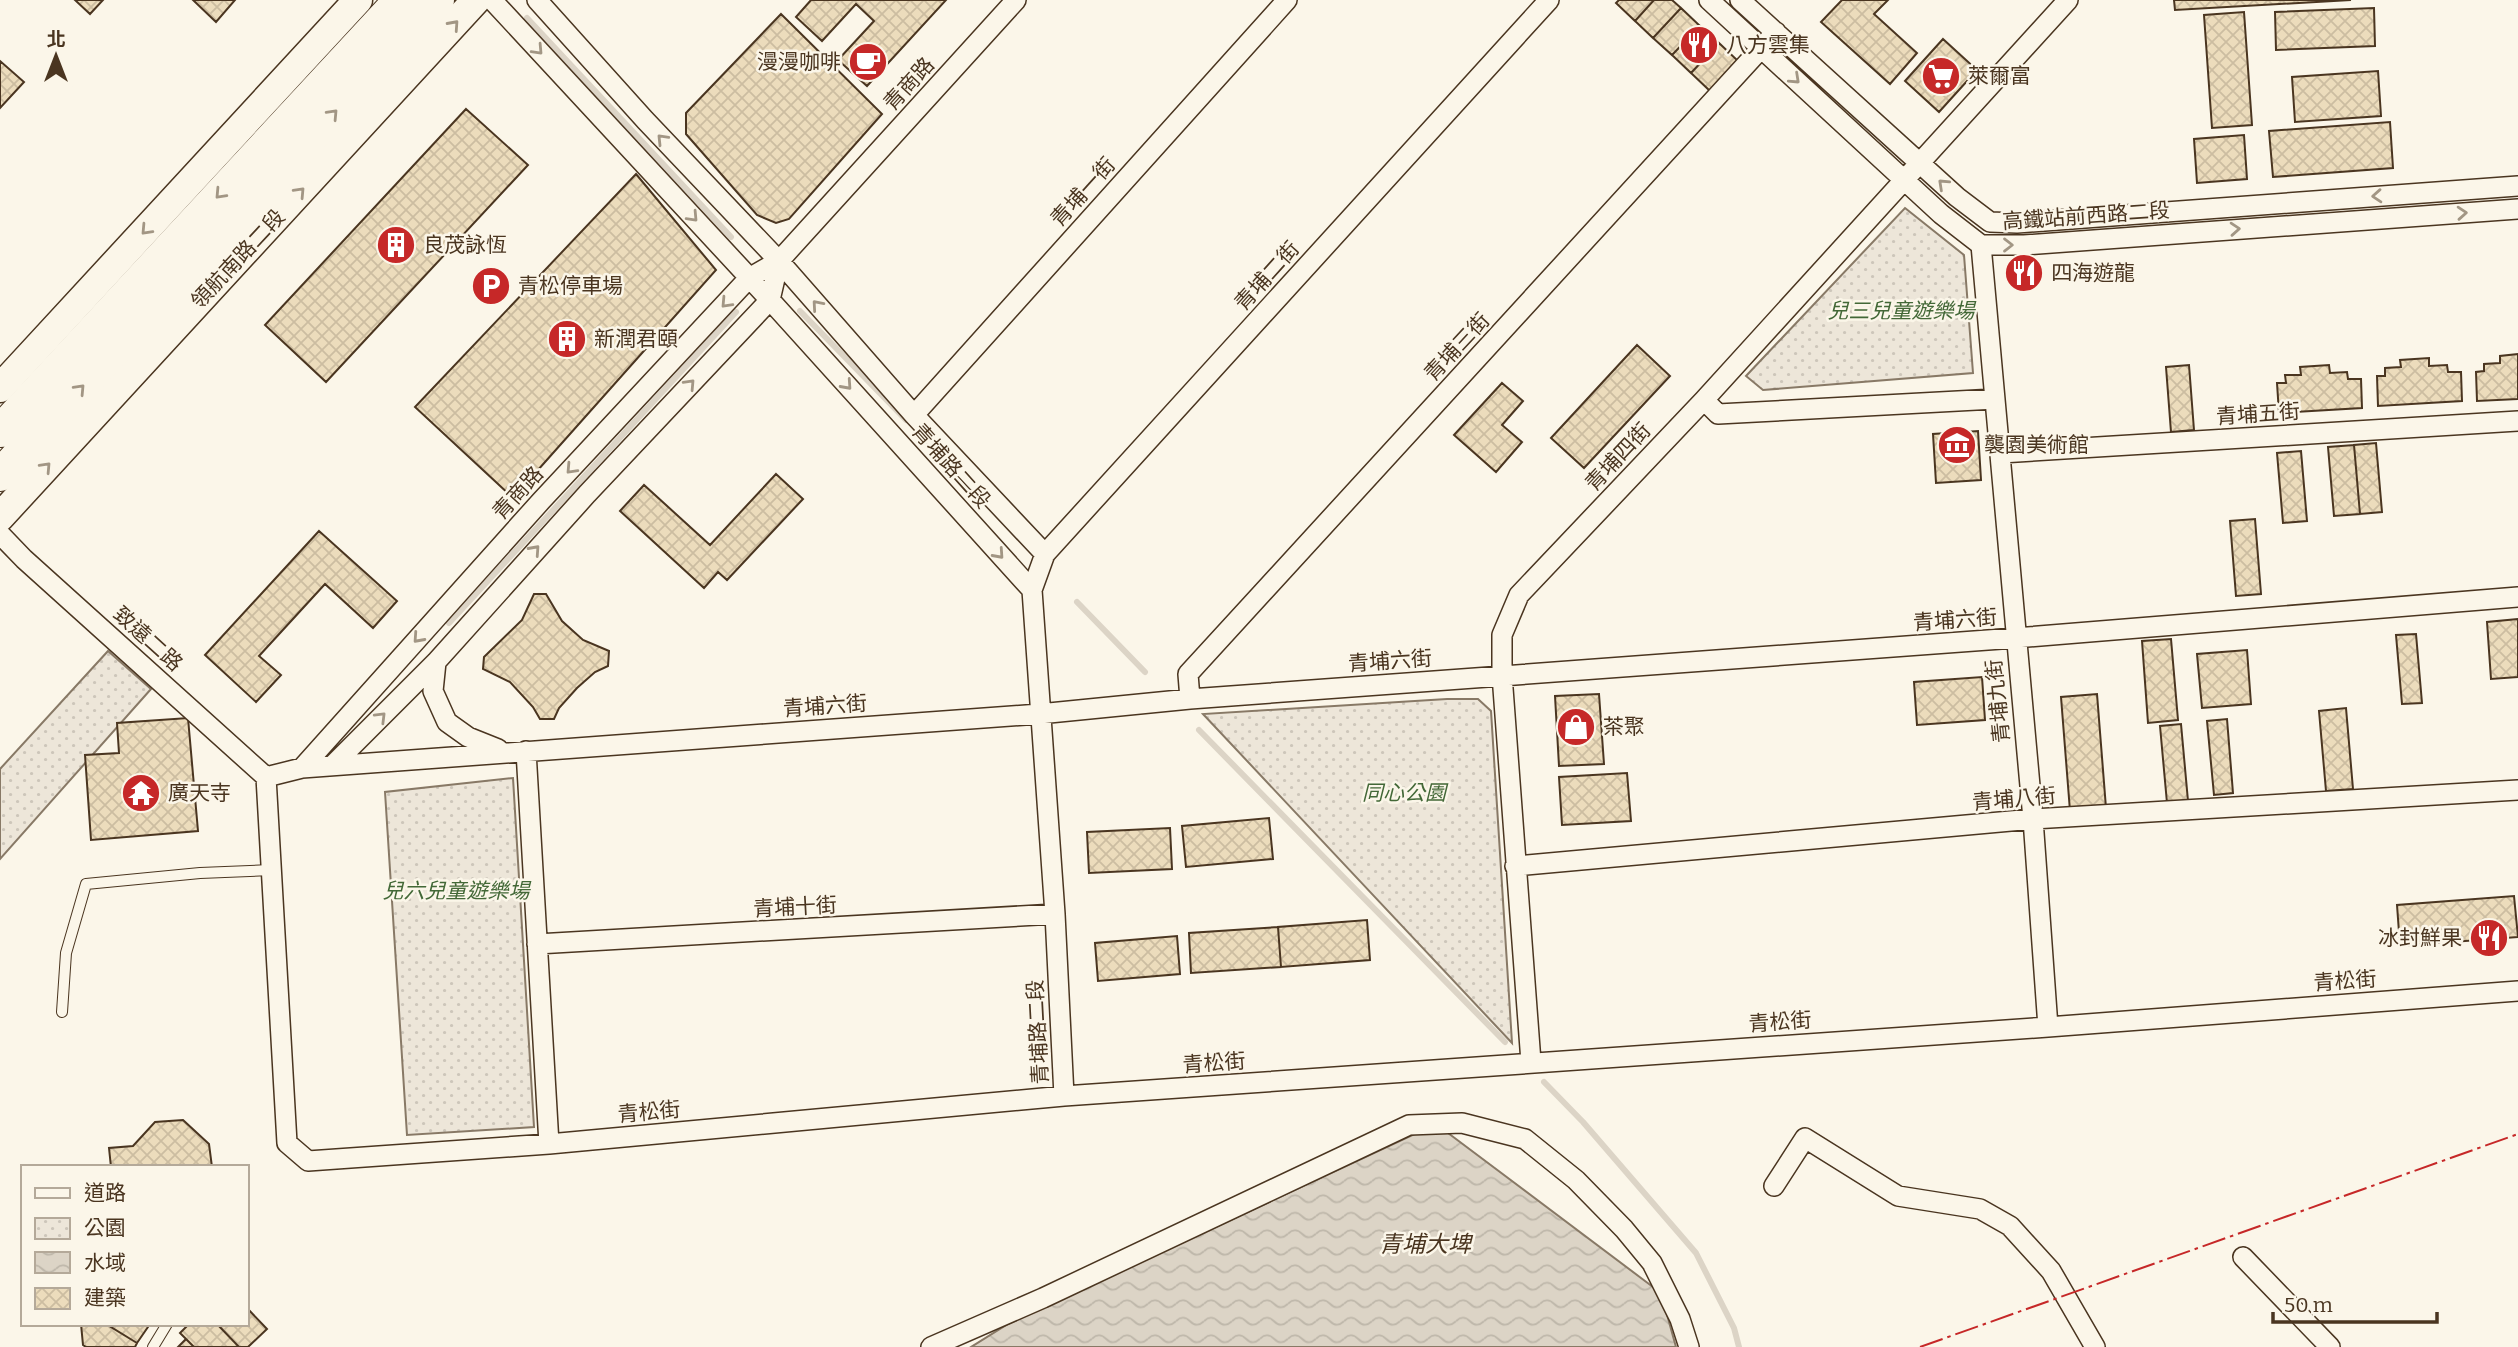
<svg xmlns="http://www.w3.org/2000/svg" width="2518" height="1347" font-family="Bitter,'Noto Sans TC',serif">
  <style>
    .park { fill: url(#park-dots); stroke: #887966; stroke-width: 2 }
    .water { fill: url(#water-waves); stroke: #887966; stroke-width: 2 }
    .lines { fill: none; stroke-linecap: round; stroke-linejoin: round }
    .stream { stroke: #dcd4c6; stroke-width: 6 }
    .building { fill: url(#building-cross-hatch); stroke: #4a3520; stroke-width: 2 }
    .lane-casing { stroke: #4a3520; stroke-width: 12 }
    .street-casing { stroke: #4a3520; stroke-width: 22 }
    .secondary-casing { stroke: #4a3520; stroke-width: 31 }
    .primary-casing { stroke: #4a3520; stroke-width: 34 }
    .lane { stroke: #fbf6e9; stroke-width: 10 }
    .street { stroke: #fbf6e9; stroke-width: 19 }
    .secondary { stroke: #fbf6e9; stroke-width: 28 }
    .primary { stroke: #fbf6e9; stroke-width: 32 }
    .power { stroke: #c62828; stroke-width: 2; stroke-dasharray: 24 5 3.5 5; stroke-linecap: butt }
    .oneway { stroke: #a29684 }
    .labels { text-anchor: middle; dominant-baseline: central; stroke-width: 5; stroke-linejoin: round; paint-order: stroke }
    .poi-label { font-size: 21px; fill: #4a3520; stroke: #fbf6e9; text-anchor: start }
    .street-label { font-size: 21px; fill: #4a3520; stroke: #fbf6e9 }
    .park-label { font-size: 21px; font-style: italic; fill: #436837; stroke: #fbf6e9 }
    .water-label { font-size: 23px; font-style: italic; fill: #4a3520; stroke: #fbf6e9 }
  </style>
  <defs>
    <pattern id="park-dots" width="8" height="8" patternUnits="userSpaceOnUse" patternTransform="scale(1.75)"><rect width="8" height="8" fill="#ede6d9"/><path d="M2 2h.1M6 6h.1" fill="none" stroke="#cdc6ba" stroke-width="1.8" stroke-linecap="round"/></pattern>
    <pattern id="water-waves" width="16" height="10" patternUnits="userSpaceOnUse" patternTransform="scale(1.75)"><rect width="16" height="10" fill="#dcd4c6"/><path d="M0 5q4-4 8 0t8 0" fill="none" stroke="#beb7aa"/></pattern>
    <pattern id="building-cross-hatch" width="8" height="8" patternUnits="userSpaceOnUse" patternTransform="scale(1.75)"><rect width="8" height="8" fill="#ecdcbc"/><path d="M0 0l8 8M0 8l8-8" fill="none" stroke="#ccbda1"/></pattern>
  </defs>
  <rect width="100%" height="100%" fill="#fbf6e9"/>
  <path class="park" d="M1905,208l59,47 9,118 -210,17 -17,-14z
    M108,651l43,38 -151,170v-90z
    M1447,699h31l13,12 21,332 -309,-329z
    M513,778l21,349 -127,8 -22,-343z"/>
  <path class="water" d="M1436,1124l225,169 15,54h-705l37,-23z"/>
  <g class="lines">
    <path class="stream" d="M527,18l204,219
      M800,311l106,109
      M1077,602l68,70
      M449,623l287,-311
      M1199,730l306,312
      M1544,1082l39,40 113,131 38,75 5,19"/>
  </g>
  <path class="building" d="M75,0h28l-13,14z
    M193,0h42l-19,22z
    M811,0h135l-79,86 -29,-26 36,-39 -18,-17 -34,37 -26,-24z
    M1619,0h35l-19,21 -19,-18z
    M1654,0h18l9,8 -28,30 -18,-17z
    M1842,0h46l-14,14 43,39 -27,31 -69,-62z
    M2174,0h177l-176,10z
    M1681,8l19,18 -28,29 -19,-17z
    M2374,8l1,38 -99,4 -1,-38z
    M2244,12l8,113 -40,3 -8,-113z
    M781,14l101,100 -93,105 -13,4 -19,-8 -71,-81v-21z
    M1700,26l19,17 -28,30 -19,-18z
    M1943,39l34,31 -38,42 -34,-31z
    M1719,43l19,18 -28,30 -19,-18z
    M0,61l24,21 -24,26z
    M2378,71l3,45 -86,6 -3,-45z
    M466,109l62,56 -202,217 -61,-57z
    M2390,122l3,46 -120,9 -4,-46z
    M2244,135l3,44 -50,4 -3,-44z
    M636,174l80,96 -203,228 -98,-91z
    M1637,345l33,31 -86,92 -33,-30z
    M2518,354v45l-41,2 -1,-29 8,-1v-7l16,-1v-7z
    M2429,358v8l18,-1 1,7h13l1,29 -84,5 -1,-30h8v-8l16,-1 -1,-7z
    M2189,365l5,65 -23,2 -5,-65z
    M2329,365l1,8 17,-1 1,7h13l1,29 -83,5 -2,-30h9l-1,-8h16l-1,-8z
    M1502,383l21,18 -21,24 20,17 -26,30 -42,-37z
    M1978,431l3,49 -45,3 -3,-49z
    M2376,443l6,69 -22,2 -6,-69z
    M2354,445l6,69 -26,2 -6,-69z
    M2301,451l6,70 -24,2 -6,-70z
    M776,474l27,25 -76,81 -9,-8 -14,16 -84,-77 24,-26 66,60z
    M2255,519l6,75 -25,2 -6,-75z
    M319,531l78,70 -24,27 -48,-44 -66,72 22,19 -25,27 -51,-47z
    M534,594h12l16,27 21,19 26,11 -1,15 -13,6 -18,16 -18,20 -5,11h-14l-7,-12 -23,-25 -27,-13 1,-12 38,-37z
    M2518,619v58l-27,2 -4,-57z
    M2416,634l6,69 -20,1 -6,-69z
    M2171,639l7,81 -30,3 -6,-82z
    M2247,650l4,54 -49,4 -5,-54z
    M1982,677l3,43 -68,5 -3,-43z
    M1599,694l5,70 -45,2 -4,-70z
    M2097,694l9,114 -36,3 -9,-114z
    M2346,708l7,81 -27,2 -7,-80z
    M188,718l10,113 -107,9 -6,-85 34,-2 -2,-30z
    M2227,719l6,74 -19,2 -7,-74z
    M2181,724l7,77 -21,2 -7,-77z
    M1627,773l4,48 -69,4 -3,-48z
    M1269,818l4,41 -87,8 -4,-41z
    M1170,828l2,41 -83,4 -2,-41z
    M2514,896l4,41 -118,9 -3,-41z
    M1367,920l3,40 -89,7 -3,-40z
    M1278,927l3,40 -90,6 -2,-40z
    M1177,936l3,38 -82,7 -3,-38z
    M183,1120l26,24 3,23h-101l-2,-19 24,-2 22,-24z
    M247,1308l20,21 -19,18h-9l-22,-23h30z
    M81,1324h25l31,19 -2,4h-49l-3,-2z
    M106,1324h44l-13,19z
    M189,1324h28l22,23h-45l-14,-14z
    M186,1339l8,8h-16z"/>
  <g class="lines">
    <g class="lane-casing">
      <path id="lane" d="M62,1012l4,-59 20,-69 114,-11 71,-3
        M153,1347l14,-23"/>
    </g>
    <g class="street-casing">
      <path id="street" d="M492,0l278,300 262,290 23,324 9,182
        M537,0l108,120 134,141 135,154 131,139
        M1709,0l232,214 40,31h43l494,-36
        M1740,0l217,197 33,25 27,1 501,-37
        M1981,245l52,574 15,208
        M1704,400l14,14 277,-15
        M914,415l373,-415
        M2001,453l517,-32
        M0,534l24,25 242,218
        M1032,590l13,-36 504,-554
        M436,662l-3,29 14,31 21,15 30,12
        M1190,699l-2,-25 588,-642
        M526,751l23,393
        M333,765l103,-103 151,-168 183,-194 9,-39
        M302,768l239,-267 208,-223 30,-17 237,-261
        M266,777l21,366 21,18 241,-17 515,-48 984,-69 470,-36
        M266,777l36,-9 737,-54 151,-15 825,-61 503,-41
        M1515,866l518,-47 485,-29
        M537,944l518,-30
        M1531,1062l-29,-387v-40l17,-40 185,-195 364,-400
        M1774,1186l31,-48 93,58 82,13 30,17 41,45 44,76
        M2243,1257l87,90
        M931,1347l112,-49 366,-173 53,-2 63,16 51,41 48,49 28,34 28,56 9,28"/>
    </g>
    <g class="secondary-casing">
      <path id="secondary" d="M0,388l358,-388
        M0,517l476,-517"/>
    </g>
    <g class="primary-casing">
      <path id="primary" d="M0,431l400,-431
        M0,475l438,-475"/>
    </g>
    <use href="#lane" class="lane"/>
    <use href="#street" class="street"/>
    <use href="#secondary" class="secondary"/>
    <use href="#primary" class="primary"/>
    <path class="power" d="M1920,1347l598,-213"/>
  </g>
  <defs><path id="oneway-chevron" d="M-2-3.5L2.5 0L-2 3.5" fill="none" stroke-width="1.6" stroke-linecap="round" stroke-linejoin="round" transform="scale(1.75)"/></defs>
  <g class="oneway">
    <use href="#oneway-chevron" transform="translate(454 25) rotate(-48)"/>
    <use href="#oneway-chevron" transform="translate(538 50) rotate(47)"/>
    <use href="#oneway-chevron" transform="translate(1795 79) rotate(43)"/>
    <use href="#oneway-chevron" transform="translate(333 114) rotate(-47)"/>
    <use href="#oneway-chevron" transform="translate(662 139) rotate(-134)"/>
    <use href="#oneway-chevron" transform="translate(1943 184) rotate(-137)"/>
    <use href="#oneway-chevron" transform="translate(300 192) rotate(-47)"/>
    <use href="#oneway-chevron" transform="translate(220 194) rotate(133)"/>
    <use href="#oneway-chevron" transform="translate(2377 196) rotate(176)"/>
    <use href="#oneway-chevron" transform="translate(2462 213) rotate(-4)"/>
    <use href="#oneway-chevron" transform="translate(693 217) rotate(47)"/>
    <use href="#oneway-chevron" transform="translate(2235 229) rotate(-4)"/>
    <use href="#oneway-chevron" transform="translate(146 230) rotate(133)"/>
    <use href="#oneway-chevron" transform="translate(2008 245)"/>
    <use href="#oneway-chevron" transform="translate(726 303) rotate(133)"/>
    <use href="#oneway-chevron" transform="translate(817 305) rotate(-131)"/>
    <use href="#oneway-chevron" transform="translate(690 384) rotate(-47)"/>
    <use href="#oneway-chevron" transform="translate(847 385) rotate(48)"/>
    <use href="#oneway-chevron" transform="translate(80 389) rotate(-47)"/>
    <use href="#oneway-chevron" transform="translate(46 467) rotate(-47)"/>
    <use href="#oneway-chevron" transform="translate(571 469) rotate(133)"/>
    <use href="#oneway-chevron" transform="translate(535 550) rotate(-48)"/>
    <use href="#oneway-chevron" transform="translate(999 554) rotate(48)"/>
    <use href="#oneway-chevron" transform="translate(418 638) rotate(132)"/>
    <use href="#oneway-chevron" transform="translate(381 717) rotate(-45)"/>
  </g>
  <defs>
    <g id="restaurant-disc" transform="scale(2.0125)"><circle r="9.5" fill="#c62828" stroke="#fbf6e9"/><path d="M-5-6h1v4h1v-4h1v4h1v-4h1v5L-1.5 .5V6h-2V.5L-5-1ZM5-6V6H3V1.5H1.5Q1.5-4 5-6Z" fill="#fff"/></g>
    <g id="cafe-disc" transform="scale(2.0125)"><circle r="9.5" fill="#c62828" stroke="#fbf6e9"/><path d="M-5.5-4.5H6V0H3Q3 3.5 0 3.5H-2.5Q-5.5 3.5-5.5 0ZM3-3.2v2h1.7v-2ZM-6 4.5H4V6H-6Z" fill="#fff"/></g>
    <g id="supermarket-disc" transform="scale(2.0125)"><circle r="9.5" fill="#c62828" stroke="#fbf6e9"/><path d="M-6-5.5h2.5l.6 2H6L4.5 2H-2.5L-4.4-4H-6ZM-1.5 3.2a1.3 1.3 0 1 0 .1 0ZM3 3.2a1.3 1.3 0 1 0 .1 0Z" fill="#fff"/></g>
    <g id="building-disc" transform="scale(2.0125)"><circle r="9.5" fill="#c62828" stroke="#fbf6e9"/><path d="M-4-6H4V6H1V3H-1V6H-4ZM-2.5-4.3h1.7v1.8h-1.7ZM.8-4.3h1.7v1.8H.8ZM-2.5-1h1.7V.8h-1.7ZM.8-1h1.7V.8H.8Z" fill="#fff"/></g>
    <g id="parking-disc" transform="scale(2.0125)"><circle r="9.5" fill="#c62828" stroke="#fbf6e9"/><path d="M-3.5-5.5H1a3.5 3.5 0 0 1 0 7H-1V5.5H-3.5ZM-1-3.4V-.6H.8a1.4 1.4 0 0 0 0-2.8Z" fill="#fff"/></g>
    <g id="museum-disc" transform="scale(2.0125)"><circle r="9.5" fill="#c62828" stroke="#fbf6e9"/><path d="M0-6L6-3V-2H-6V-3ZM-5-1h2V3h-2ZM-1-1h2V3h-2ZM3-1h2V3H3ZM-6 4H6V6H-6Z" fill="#fff"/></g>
    <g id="shop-disc" transform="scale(2.0125)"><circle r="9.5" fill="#c62828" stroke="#fbf6e9"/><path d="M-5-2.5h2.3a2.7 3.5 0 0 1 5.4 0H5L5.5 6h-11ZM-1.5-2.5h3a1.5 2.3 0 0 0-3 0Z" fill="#fff"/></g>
    <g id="temple-disc" transform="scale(2.0125)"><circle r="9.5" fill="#c62828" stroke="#fbf6e9"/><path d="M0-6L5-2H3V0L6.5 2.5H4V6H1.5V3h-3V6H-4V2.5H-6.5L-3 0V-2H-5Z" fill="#fff"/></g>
  </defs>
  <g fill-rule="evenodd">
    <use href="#restaurant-disc" x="1699" y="45"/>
    <use href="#cafe-disc" x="868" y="62"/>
    <use href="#supermarket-disc" x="1941" y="76"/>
    <use href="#building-disc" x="396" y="245"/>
    <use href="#restaurant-disc" x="2024" y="273"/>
    <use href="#parking-disc" x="491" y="286"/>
    <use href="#building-disc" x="567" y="339"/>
    <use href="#museum-disc" x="1957" y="445"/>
    <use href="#shop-disc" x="1576" y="727"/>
    <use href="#temple-disc" x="141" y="793"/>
    <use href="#restaurant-disc" x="2489" y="938"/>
  </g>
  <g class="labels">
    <g class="poi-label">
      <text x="1726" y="45">八方雲集</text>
      <text x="841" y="62" text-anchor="end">漫漫咖啡</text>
      <text x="1968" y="76">萊爾富</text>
      <text x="423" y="245">良茂詠恆</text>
      <text x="2051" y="273">四海遊龍</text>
      <text x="518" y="286">青松停車場</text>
      <text x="594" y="339">新潤君頤</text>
      <text x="1984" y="445">襲園美術館</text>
      <text x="1603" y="727">茶聚</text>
      <text x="168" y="793">廣天寺</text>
      <text x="2462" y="938" text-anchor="end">冰封鮮果</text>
    </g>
    <g class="street-label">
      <text transform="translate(909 84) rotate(-48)">青商路</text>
      <text transform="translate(1083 192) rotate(-48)">青埔一街</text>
      <text transform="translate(2086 216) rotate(-4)">高鐵站前西路二段</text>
      <text transform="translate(238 259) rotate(-47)">領航南路二段</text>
      <text transform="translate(1267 276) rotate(-48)">青埔二街</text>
      <text transform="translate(1457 347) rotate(-47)">青埔三街</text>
      <text transform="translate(2258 414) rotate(-4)">青埔五街</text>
      <text transform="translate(1618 457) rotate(-47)">青埔四街</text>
      <text transform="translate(951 466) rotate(48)">青埔路二段</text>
      <text transform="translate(518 493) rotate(-48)">青商路</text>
      <text transform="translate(1955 620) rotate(-4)">青埔六街</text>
      <text transform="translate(148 639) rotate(42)">致遠二路</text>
      <text transform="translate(1390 661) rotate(-4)">青埔六街</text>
      <text transform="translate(1998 701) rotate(-96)">青埔九街</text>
      <text transform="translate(825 706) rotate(-4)">青埔六街</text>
      <text transform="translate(2014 799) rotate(-5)">青埔八街</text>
      <text transform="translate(795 907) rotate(-3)">青埔十街</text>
      <text transform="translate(2345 981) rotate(-4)">青松街</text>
      <text transform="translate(1780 1022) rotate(-4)">青松街</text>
      <text transform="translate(1038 1032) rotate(-93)">青埔路二段</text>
      <text transform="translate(1214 1063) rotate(-4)">青松街</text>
      <text transform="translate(649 1112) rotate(-5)">青松街</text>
    </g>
    <g class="park-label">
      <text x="1901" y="311">兒三兒童遊樂場</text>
      <text x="1404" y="793">同心公園</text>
      <text x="456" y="891">兒六兒童遊樂場</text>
    </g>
    <g class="water-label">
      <text x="1425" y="1244">青埔大埤</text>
    </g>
  </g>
  <rect x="21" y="1165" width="228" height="161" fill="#fbf6e9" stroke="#b4a999" stroke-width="2"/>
  <rect x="35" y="1188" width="35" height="10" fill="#fbf6e9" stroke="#b4a999" stroke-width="2"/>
  <text x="84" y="1200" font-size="21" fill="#4a3520">道路</text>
  <rect x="35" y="1218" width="35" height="21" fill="url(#park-dots)" stroke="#b4a999" stroke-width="2"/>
  <text x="84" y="1235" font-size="21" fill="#4a3520">公園</text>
  <rect x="35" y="1252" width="35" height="21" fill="url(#water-waves)" stroke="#b4a999" stroke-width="2"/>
  <text x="84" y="1270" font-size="21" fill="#4a3520">水域</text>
  <rect x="35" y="1288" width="35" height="21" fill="url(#building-cross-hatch)" stroke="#b4a999" stroke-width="2"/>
  <text x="84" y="1305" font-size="21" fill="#4a3520">建築</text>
  <g transform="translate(56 56)" stroke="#fbf6e9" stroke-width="5" paint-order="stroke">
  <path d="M0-5L12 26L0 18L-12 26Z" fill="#4a3520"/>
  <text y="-10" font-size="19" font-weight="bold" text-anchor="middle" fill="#4a3520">北</text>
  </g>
  <path d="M2273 1312v10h164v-10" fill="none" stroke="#4a3520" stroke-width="3.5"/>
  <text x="2284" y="1312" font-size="21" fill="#4a3520" stroke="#fbf6e9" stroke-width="5" paint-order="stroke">50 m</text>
</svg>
